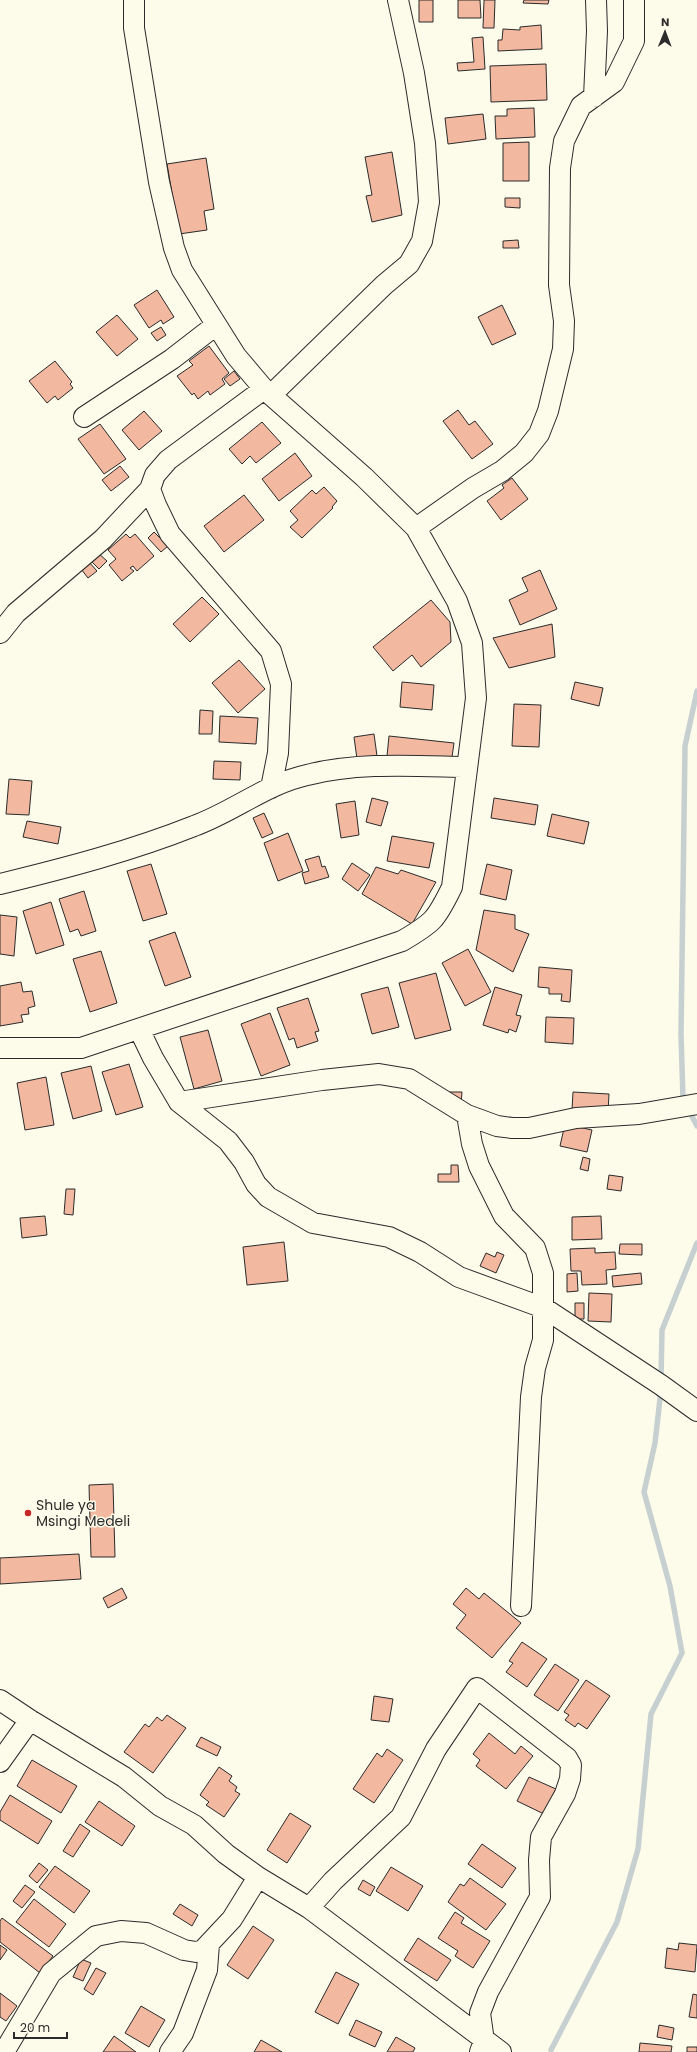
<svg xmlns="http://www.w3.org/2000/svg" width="697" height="2052" font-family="Poppins,sans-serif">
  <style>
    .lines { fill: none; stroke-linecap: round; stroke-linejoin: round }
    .stream { stroke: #c7d0d0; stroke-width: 5.5 }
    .building { fill: #f2b8a0; stroke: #2b2b2b }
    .minor-casing { stroke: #2b2b2b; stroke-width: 22 }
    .minor { stroke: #fdfbea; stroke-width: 20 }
    .poi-dot { fill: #c62828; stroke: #fdfbea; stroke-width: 1.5 }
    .labels { text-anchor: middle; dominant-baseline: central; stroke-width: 3; stroke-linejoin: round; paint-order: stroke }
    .poi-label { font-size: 14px; fill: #2b2b2b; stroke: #fdfbea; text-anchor: start }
  </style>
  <rect width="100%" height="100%" fill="#fdfbea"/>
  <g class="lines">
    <path class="stream" d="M697,691l-12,55 -4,288 2,65 14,27
      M661,1379l1,-49 35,-87
      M551,2050l66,-128 21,-73 13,-135 31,-61 -12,-67 -26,-94 11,-49 6,-53"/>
  </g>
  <path class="building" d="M419,0h14v22h-14z
    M458,0h22l1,18h-23z
    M484,0h11l-1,28h-11z
    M524,0h25l-1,4 -25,-1z
    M541,25l1,24 -44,2v-11h4l1,-11 17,1v-3z
    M483,37l2,32 -27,2 -1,-8 17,-1 -2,-24z
    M546,64l1,36 -56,2 -1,-36z
    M534,108l1,29 -39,2 -1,-23h12v-7z
    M483,114l3,25 -38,5 -3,-26z
    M529,142v39h-26v-38z
    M392,152l10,63 -30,7 -6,-26 6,-1 -7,-38z
    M206,158l8,51 -10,2 3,19 -28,4 -12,-70z
    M505,198h15v10l-15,-1z
    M518,240l1,8h-16v-7z
    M157,290l17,27 -11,7 -2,-4 -12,8 -15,-23z
    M502,305l14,29 -24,11 -14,-28z
    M117,315l21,24 -21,17 -21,-24z
    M161,327l5,8 -9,6 -6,-8z
    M209,346l20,27 -7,6 3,5 -15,11 -2,-4 -10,8 -4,-6 -2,2 -15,-19 16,-11 -4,-4z
    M55,361l17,21 -2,2 3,4 -15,12 -3,-4 -8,7 -18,-22z
    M234,371l6,8 -10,7 -6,-7z
    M458,410l11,15 6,-4 18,23 -21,15 -29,-38z
    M144,411l18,20 -23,19 -17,-20z
    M262,422l19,21 -25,20 -6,-7 -8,8 -13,-15z
    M100,424l26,35 -22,15 -26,-35z
    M295,453l17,23 -33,25 -17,-22z
    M120,466l9,11 -18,14 -9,-11z
    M512,478l16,21 -27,21 -14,-19 17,-13 -2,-3z
    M324,487l13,14 -5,6 1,1 -31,30 -12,-11 8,-7 -8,-9 22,-21 4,4z
    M244,495l20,25 -40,32 -20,-26z
    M154,532l14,14 -7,6 -13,-14z
    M126,534l4,4 5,-4 19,22 -17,15 -4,-5 -3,2 4,3 -12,10 -13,-16 7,-6 -8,-9z
    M97,552l10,9 -8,8 -10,-10z
    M89,562l8,9 -9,7 -7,-9z
    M540,570l17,39 -37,16 -11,-25 19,-9 -6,-13z
    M202,597l17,17 -29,28 -17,-18z
    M431,600l19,22 1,20 -30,25 -9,-12 -19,16 -20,-24z
    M552,624l3,33 -46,11 -16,-30z
    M239,660l26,29 -27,24 -26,-30z
    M402,682l32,3 -2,25 -32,-3z
    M575,682l28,6 -4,18 -28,-7z
    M514,704l27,1 -2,42 -27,-1z
    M200,710l13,1 -1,23h-13z
    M220,716l38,2 -2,26 -37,-2z
    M374,734l3,22 -20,3 -3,-22z
    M389,736l65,7 -3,21 -64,-8z
    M214,761l27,1 -1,18 -27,-1z
    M9,779l23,2 -3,34 -23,-1z
    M372,798l16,4 -7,24 -15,-4z
    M494,798l44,7 -3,20 -44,-7z
    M355,801l4,34 -18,3 -5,-34z
    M264,813l9,20 -11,5 -9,-20z
    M552,814l37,8 -5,22 -37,-8z
    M27,821l34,6 -3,17 -35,-7z
    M288,833l15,38 -25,10 -14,-38z
    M392,836l42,7 -5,25 -42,-7z
    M319,856l3,11 3,-1 4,11 -24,7 -3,-11 7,-2 -4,-11z
    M352,863l18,12 -12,16 -16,-12z
    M151,864l16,50 -24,7 -16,-50z
    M487,864l25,6 -6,30 -26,-6z
    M376,867l22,7 3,-4 35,12 -24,42 -50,-30z
    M84,891l12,40 -15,5 -3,-7 -8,3 -11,-33z
    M51,902l13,43 -28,9 -13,-43z
    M484,910l31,5v14l14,5 -16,38 -37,-22z
    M0,915l17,2 -3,39 -14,-2z
    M175,932l16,45 -26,9 -16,-45z
    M468,949l23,43 -26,14 -23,-43z
    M101,951l16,52 -27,9 -17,-53z
    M539,967l33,3 -2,32 -9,-1 1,-7h-13v-6l-11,-1z
    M436,973l15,57 -36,9 -16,-56z
    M21,982l2,10 9,-1 3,15 -7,2 1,6 -8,1 2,7 -23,4v-40z
    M388,987l11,40 -27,7 -11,-40z
    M495,987l27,8 -6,20 5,1 -5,16 -7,-3 -1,4 -25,-8z
    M308,998l11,33 -4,1 3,9 -21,7 -3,-10 -5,2 -12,-32z
    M270,1013l20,52 -29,11 -20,-52z
    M546,1017l28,1 -1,26 -28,-2z
    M208,1030l14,51 -28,8 -14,-52z
    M129,1064l14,43 -27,8 -14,-43z
    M91,1066l11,45 -29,8 -12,-46z
    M46,1077l8,48 -29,5 -8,-47z
    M445,1092h17l-1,12z
    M573,1092l36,2 -1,18 -36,-2z
    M565,1124l27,6 -5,22 -27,-6z
    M583,1157l7,2 -2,12 -8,-2z
    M451,1165h7l1,17h-21v-8h13z
    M609,1175l14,2 -2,14 -14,-2z
    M66,1189h9l-2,26 -9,-1z
    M45,1216l2,19 -25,3 -2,-20z
    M601,1216l1,23 -30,1v-23z
    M284,1242l4,39 -41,4 -4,-38z
    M620,1244h22v11l-23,-1z
    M595,1248v5l20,-1 1,17 -10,1 1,14 -25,1 -1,-14h-10l-1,-22z
    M497,1252l7,3 -8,18 -16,-7 6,-13 9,4z
    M577,1273l1,18 -11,1v-18z
    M641,1273l1,11 -29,3 -1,-11z
    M589,1293l23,1 -1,28 -23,-1z
    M575,1303h9v16h-9z
    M113,1484l2,73h-24l-2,-72z
    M79,1554l2,25 -81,5v-26z
    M122,1588l5,10 -19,10 -5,-10z
    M466,1588l13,11 5,-6 37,30 -29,35 -36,-30 10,-13 -13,-11z
    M522,1642l25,17 -20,28 -21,-15 7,-9 -4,-2z
    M555,1664l24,16 -21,31 -24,-16z
    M586,1680l24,16 -23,33 -9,-6 -3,4 -10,-7 4,-5 -5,-3z
    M374,1696l19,3 -4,23 -18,-2z
    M167,1715l19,13 -33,45 -29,-21 21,-28 4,3 8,-10 5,4z
    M489,1733l26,21 6,-8 12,10 -27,33 -30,-23 4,-6 -7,-6z
    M201,1737l20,10 -4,9 -21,-10z
    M387,1749l16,11 -29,43 -21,-14 24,-36 5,4z
    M32,1760l45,26 -16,27 -44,-27z
    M219,1767l13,9 -3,5 8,6 -2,4 5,3 -16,23 -18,-12 3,-3 -9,-7z
    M529,1777l27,12 -12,25 -27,-13z
    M10,1795l42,26 -14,23 -38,-24v-8z
    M99,1801l36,25 -13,20 -37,-24z
    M290,1813l21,13 -24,37 -20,-13z
    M80,1824l10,7 -17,26 -10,-6z
    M482,1844l34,24 -14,20 -34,-24z
    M39,1863l9,7 -11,13 -8,-7z
    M55,1866l35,25 -16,22 -35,-26z
    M391,1867l32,19 -15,25 -32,-20z
    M470,1878l36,26 -20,26 -38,-28 12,-18 4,2z
    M363,1880l12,7 -5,9 -12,-7z
    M25,1885l10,7 -13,16 -9,-7z
    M34,1899l32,25 -17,23 -33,-25z
    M180,1904l18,11 -6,11 -19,-12z
    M455,1912l9,6 -3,5 29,18 -17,27 -18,-12 3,-5 -20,-13z
    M2,1918l51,38 -13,17 -40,-31v-21z
    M253,1926l21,14 -26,39 -21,-14z
    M418,1938l33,22 -14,21 -33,-21z
    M679,1943l18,2 -2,27 -30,-4 2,-20 11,2z
    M0,1945l7,5 -7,10z
    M81,1959l10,4 -8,18 -10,-4z
    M96,1968l10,5 -13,22 -9,-6z
    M336,1972l23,12 -21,40 -23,-12z
    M0,1993l17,13 -11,15 -6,-4z
    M693,1994l4,1v23l-8,-1z
    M141,2006l24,14 -16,27 -24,-14z
    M356,2020l26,12 -7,15 -26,-12z
    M659,2025l15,3 -2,12 -15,-3z
    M114,2036l22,16h-33z
    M396,2037l19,11 -2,4h-26z
    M261,2040l21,12h-28z
    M640,2043l32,3 -1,6h-32z
    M687,2047h10v5h-10z"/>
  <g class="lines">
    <g class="minor-casing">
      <path id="minor" d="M594,97l3,-66 -1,-31
        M264,389l-96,71 -13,15 -5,14 6,16 14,29 101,117 10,33 -3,69 -7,35
        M271,395l113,-110 25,-21 13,-23 7,-39 -4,-59 -11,-70 -16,-73
        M84,417l88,-58 44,-34
        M416,528l57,-40 29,-17 22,-18 15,-19 9,-23 15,-62 1,-28 -5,-36 1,-117 4,-27 17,-35 33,-24 20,-41v-41
        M0,633l16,-20 87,-74 47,-50
        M0,884c66,-16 131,-33 194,-58 39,-14 72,-42 113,-51 51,-13 107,-9 160,-8
        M139,1029l14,29 26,44 49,39 16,21 12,22 12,13 45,26 76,14 31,15 39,25 85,31 117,77 36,26
        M0,1048h81l321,-107c31,-18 34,-21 50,-54l24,-189 -4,-55 -15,-42 -41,-73 -52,-51 -100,-88 -28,-33 -54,-86 -8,-22 -15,-66 -25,-154v-28
        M179,1102l143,-22 57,-6 30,5 58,36 30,11 15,2h17l47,-10 63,-4 58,-10
        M467,1115l5,29 7,22 25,50 31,32 8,25v67l-8,28 -4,29 -10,209
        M0,1700l30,20 94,57 36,29 34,19 32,29 32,23 51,31 192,144
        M0,1762l30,-42
        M309,1908l24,-27 68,-64 35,-68 41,-61 90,70 4,7 -1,14 -5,15 -24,43 -2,23 1,37 -52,95 -8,21 4,28 -4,11
        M4,2052l47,-79 45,-37 25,-5 25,2 38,17 12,2 7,-2 29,-31 26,-42
        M170,2052l13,-19 24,-63 2,-26"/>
    </g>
    <use href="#minor" class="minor"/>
  </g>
  <circle class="poi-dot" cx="28" cy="1513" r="4"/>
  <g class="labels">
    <g class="poi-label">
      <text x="36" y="1505">Shule ya<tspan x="36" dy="16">Msingi Medeli</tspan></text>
    </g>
  </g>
  <g transform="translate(665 32) rotate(1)" stroke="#fdfbea" stroke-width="3" paint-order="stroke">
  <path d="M0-3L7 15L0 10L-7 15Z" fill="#2b2b2b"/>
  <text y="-6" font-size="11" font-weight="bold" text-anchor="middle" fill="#2b2b2b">N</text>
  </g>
  <path d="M14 2032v6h53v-6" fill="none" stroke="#2b2b2b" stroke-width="2"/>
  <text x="20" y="2032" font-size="12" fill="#2b2b2b" stroke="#fdfbea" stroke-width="3" paint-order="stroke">20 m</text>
</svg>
